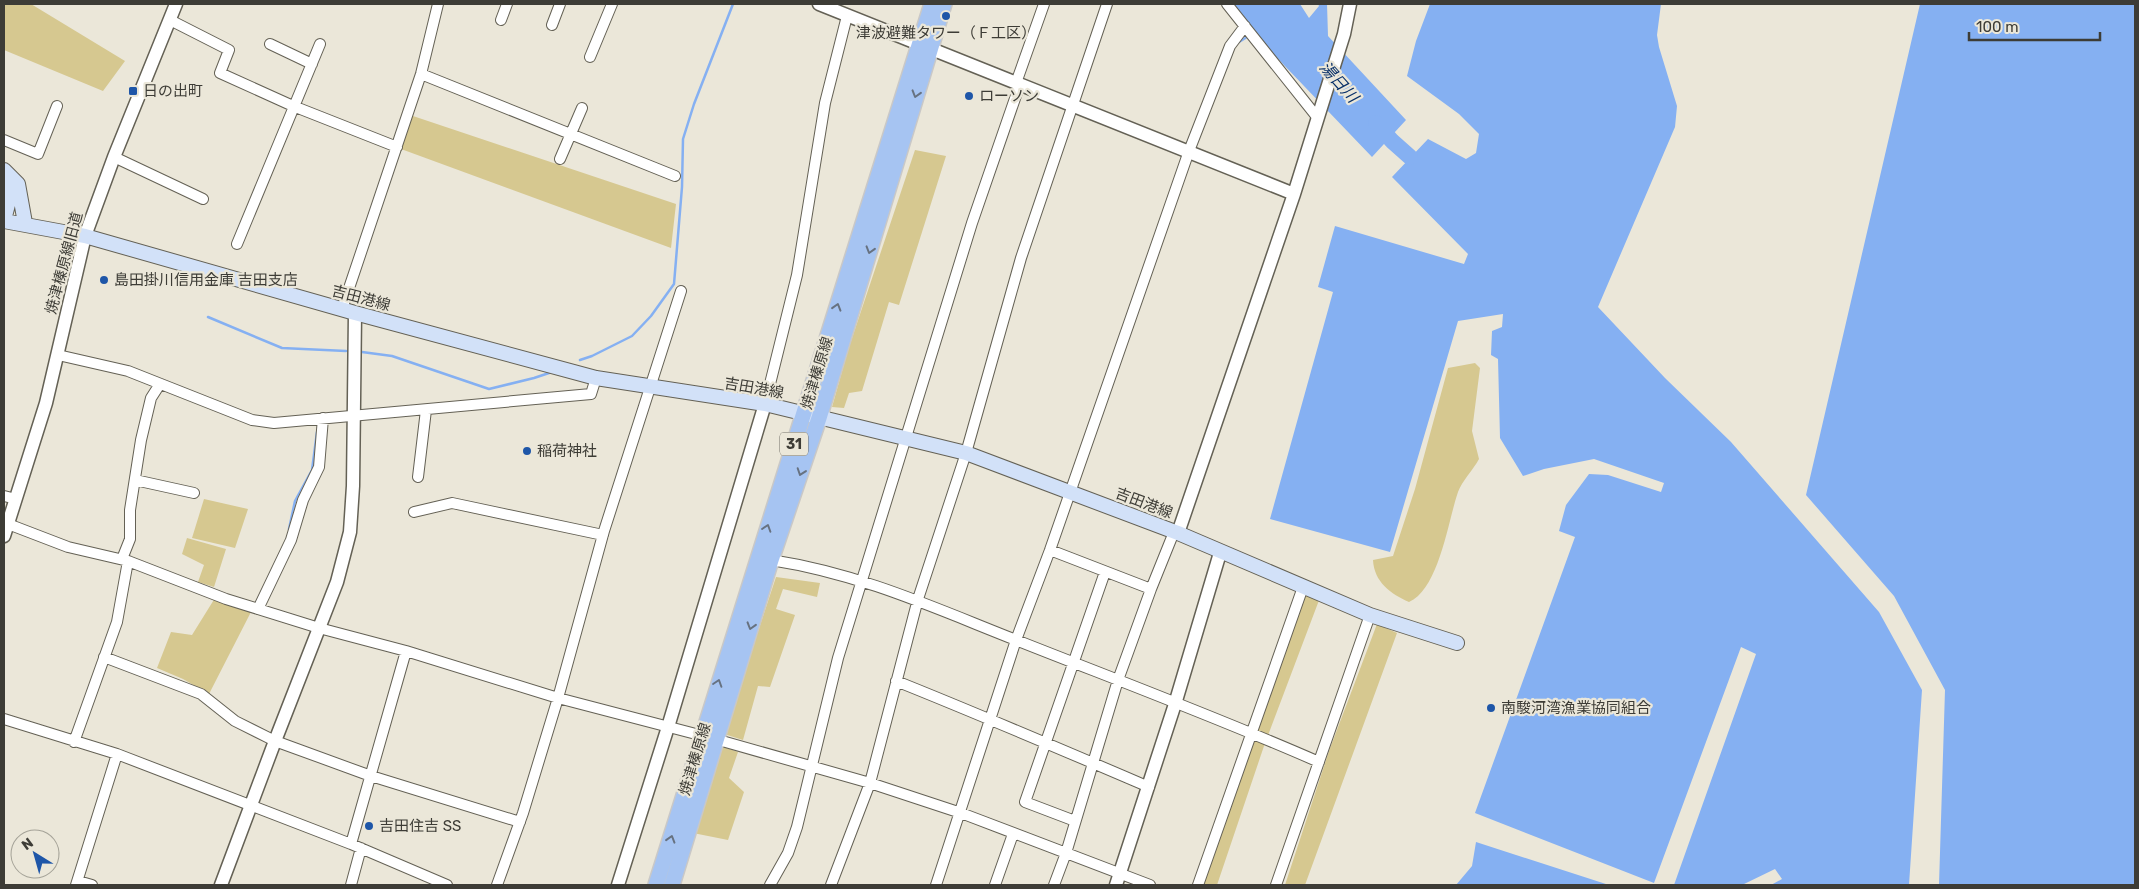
<svg xmlns="http://www.w3.org/2000/svg" width="2139" height="889" font-family="Rubik,'Noto Sans JP',sans-serif">
  <style>
    .green { fill: #d6c890 }
    .water { fill: #85b0f2 }
    .lines { fill: none; stroke-linecap: round; stroke-linejoin: round }
    .stream { stroke: #85b0f2; stroke-width: 2.5 }
    .river { stroke: #85b0f2; stroke-width: 16 }
    .minor-casing { stroke: #646155; stroke-width: 12 }
    .tertiary-casing { stroke: #646155; stroke-width: 15 }
    .secondary-casing { stroke: #646155; stroke-width: 16 }
    .primary-casing { stroke: #c9c8c7; stroke-width: 18 }
    .minor { stroke: #fff; stroke-width: 10 }
    .tertiary { stroke: #fff; stroke-width: 12 }
    .secondary { stroke: #d2e1f8; stroke-width: 14 }
    .primary { stroke: #a6c4f2; stroke-width: 15 }
    .oneway { stroke: #677281 }
    .poi-dot { fill: #1e56a8; stroke: #ebe7d9; stroke-width: 2 }
    .labels { text-anchor: middle; dominant-baseline: central; stroke-width: 4.5; stroke-linejoin: round; paint-order: stroke }
    .shield { fill: #ebe7d9; stroke: #716f67; stroke-width: 1 }
    .shield-label { font-size: 14px; font-weight: bold; fill: #3d3c36 }
    .poi-label { font-size: 15px; fill: #3d3c36; stroke: #ebe7d9; text-anchor: start }
    .street-label { font-size: 15px; fill: #3d3c36; stroke: #ebe7d9 }
    .water-label { font-size: 16px; font-style: italic; fill: #072f68; stroke: #ebe7d9 }
  </style>
  <rect width="100%" height="100%" fill="#ebe7d9"/>
  <path class="green" d="M4,4h27l94,57 -22,30 -99,-41z
    M410,115l266,89 -5,44 -270,-99z
    M915,150l31,6 -47,149 -10,-3 -27,89 -13,2 -5,15 -12,-1 16,-57z
    M1475,363l5,5 -8,63 7,28c-6,11 -17,22 -21,33 -10,29 -19,97 -49,110 -18,-8 -35,-20 -36,-42l20,-4 22,-67 33,-121z
    M204,499l44,10 -13,39 -43,-10z
    M187,538l39,11 -12,38 -16,-5 6,-17 -22,-11z
    M776,577l44,6 -3,14 -34,-8 -7,20 19,6 -25,72 -12,-1 -15,54 -19,-6z
    M1303,587l18,8 -57,151 -47,139h-19z
    M215,598l37,12 -43,84 -26,-15 -26,-11 14,-36 21,3z
    M1377,624l20,9 -92,252h-20l44,-134z
    M721,746l17,6 -9,26 15,14 -16,48 -35,-7z"/>
  <path class="water" d="M1230,4h70l9,14 10,-12 -1,-2h9l1,32 78,84 -34,37 -138,-144z
    M1430,4h231l-4,31 2,12 18,59 -2,21 -77,180 67,71 66,64 148,170 43,78 -13,195h-138l11,-6 -7,-10 -33,16h-68l82,-231 -15,-7 -87,236 -179,-70 100,-276 -16,-6 7,-26 23,-31 19,1 53,17 3,-9 -70,-24 -50,10 -21,7 -23,-38 -2,-79 -7,-4 1,-24 10,-4 1,-13 -45,7 -68,231 -120,-33 63,-227 -15,-5 17,-61 129,38 4,-10 -76,-77 36,-38 38,20 10,-6 3,-19 -20,-20 -52,-38 9,-35z
    M1920,4h215v881h-196l6,-195 -51,-94 -88,-101z
    M1476,842l133,43h-153l16,-19z"/>
  <g class="lines">
    <path class="stream" d="M1239,42l8,-5
      M208,317l74,31 64,3
      M362,352l30,4 97,33 45,-11 15,-5
      M580,360l12,-4 40,-20 19,-20 23,-32 8,-97 1,-48 11,-35 39,-100
      M289,529l6,-28 17,-31 5,-38"/>
    <path class="river" d="M1376,123l16,18 18,16"/>
    <g class="minor-casing">
      <path id="minor" d="M1227,4l90,113
        M170,20l59,30 -9,23 73,33 104,41
        M501,20l6,-16
        M552,25l8,-21
        M270,44l42,20
        M590,57l22,-53
        M421,74l254,102
        M1016,83l28,-79
        M4,140l34,14 19,-48
        M114,157l89,42
        M560,159l22,-51
        M237,244l83,-200
        M342,309l79,-235 17,-70
        M58,355l70,16 124,49 22,3 317,-29 5,-16
        M765,404l32,-129 28,-172 22,-87
        M418,477l8,-67
        M135,480l59,13
        M4,496l12,3
        M414,512l38,-9 151,32
        M8,524l60,23 60,14 98,38 93,29 87,23 152,47 157,41 155,44 91,30 189,72
        M1050,550l101,39 -33,91 -52,173 -12,32
        M122,559l8,-20v-29l11,-70 10,-42 9,-14
        M771,560c90,14 161,47 245,80 101,40 203,78 303,122
        M1151,589l23,-57
        M258,609l33,-69 12,-40 16,-33 4,-49
        M104,657l97,37 34,27 40,20 96,35 149,46
        M896,681c85,34 169,70 253,106
        M4,719l113,35 234,90 96,41
        M74,742l43,-120 11,-61
        M1075,821l-50,-19 80,-230
        M351,844l55,-193
        M78,881l14,4
        M76,885l41,-131
        M351,885l10,-37
        M497,885l26,-72 35,-115 46,-167 77,-240
        M770,885l18,-32 9,-26 41,-169 134,-435 48,-139
        M831,885l39,-102 48,-184 48,-146 55,-195 86,-254
        M936,885l80,-245 34,-90 139,-399 41,-105 15,-20
        M995,885l18,-51
        M1198,885l105,-298
        M1276,885l94,-270"/>
    </g>
    <g class="tertiary-casing">
      <path id="tertiary" d="M819,4l475,190
        M1178,533l116,-339 50,-160 6,-30
        M4,536l42,-133 39,-167 29,-79 62,-153
        M221,885l54,-144 62,-159 13,-50 3,-46 2,-173
        M618,885l50,-158 97,-323
        M1116,885l59,-181 45,-151"/>
    </g>
    <g class="secondary-casing">
      <path id="secondary" d="M4,170l14,14 7,39
        M4,220l8,-31v-11
        M4,221l81,15 270,77 241,65 169,26 201,49 212,80 192,82 87,28"/>
    </g>
    <g class="primary-casing">
      <path id="primary" d="M656,885l276,-881
        M672,885l99,-325 48,-142 125,-414"/>
    </g>
    <use href="#minor" class="minor"/>
    <use href="#tertiary" class="tertiary"/>
    <use href="#secondary" class="secondary"/>
    <use href="#primary" class="primary"/>
  </g>
  <defs><path id="oneway-chevron" d="M-2-3.5L2.5 0L-2 3.5" fill="none" stroke-width="1.6" stroke-linecap="round" stroke-linejoin="round" transform="scale(1.25)"/></defs>
  <g class="oneway">
    <use href="#oneway-chevron" transform="translate(916 94) rotate(107)"/>
    <use href="#oneway-chevron" transform="translate(870 250) rotate(107)"/>
    <use href="#oneway-chevron" transform="translate(837 307) rotate(-73)"/>
    <use href="#oneway-chevron" transform="translate(801 472) rotate(109)"/>
    <use href="#oneway-chevron" transform="translate(767 528) rotate(-72)"/>
    <use href="#oneway-chevron" transform="translate(751 626) rotate(107)"/>
    <use href="#oneway-chevron" transform="translate(718 683) rotate(-72)"/>
    <use href="#oneway-chevron" transform="translate(671 839) rotate(-73)"/>
  </g>
  <g class="poi-dot">
    <circle cx="946" cy="16" r="5"/>
    <rect x="128" y="86" width="10" height="10" rx="2.5"/>
    <circle cx="969" cy="96" r="5"/>
    <circle cx="104" cy="280" r="5"/>
    <circle cx="527" cy="451" r="5"/>
    <circle cx="1491" cy="708" r="5"/>
    <circle cx="369" cy="826" r="5"/>
  </g>
  <g class="labels">
    <rect class="shield" x="780" y="432.5" width="28" height="23" rx="4"/>
    <g class="shield-label">
      <text x="794" y="444">31</text>
    </g>
    <g class="poi-label">
      <text x="946" y="33" text-anchor="middle">津波避難タワー（Ｆ工区）</text>
      <text x="143" y="91">日の出町</text>
      <text x="979" y="96">ローソン</text>
      <text x="114" y="280">島田掛川信用金庫 吉田支店</text>
      <text x="537" y="451">稲荷神社</text>
      <text x="1501" y="708">南駿河湾漁業協同組合</text>
      <text x="379" y="826">吉田住吉 SS</text>
    </g>
    <g class="street-label">
      <text transform="translate(64 263) rotate(-75)">焼津榛原線旧道</text>
      <text transform="translate(361 298) rotate(15)">吉田港線</text>
      <text transform="translate(817 373) rotate(-73)">焼津榛原線</text>
      <text transform="translate(754 388) rotate(10)">吉田港線</text>
      <text transform="translate(1144 503) rotate(21)">吉田港線</text>
      <text transform="translate(695 759) rotate(-73)">焼津榛原線</text>
    </g>
    <g class="water-label">
      <text transform="translate(1339 82) rotate(48)">湯日川</text>
    </g>
  </g>
  <rect width="2139" height="889" fill="none" stroke="#3d3c36" stroke-width="10"/>
  <g transform="translate(35 854) rotate(323)"><circle r="24" fill="#ebe7d9" stroke="#a5a398"/>
  <path d="M0-4L9 19L0 12L-9 19Z" fill="#1e56a8"/>
  <text y="-8" font-size="14" font-weight="bold" text-anchor="middle" fill="#3d3c36">N</text>
  </g>
  <path d="M1969 32v8h131v-8" fill="none" stroke="#3d3c36" stroke-width="2.5"/>
  <text x="1976" y="32" font-size="15" fill="#3d3c36" stroke="#ebe7d9" stroke-width="4" paint-order="stroke">100 m</text>
</svg>
